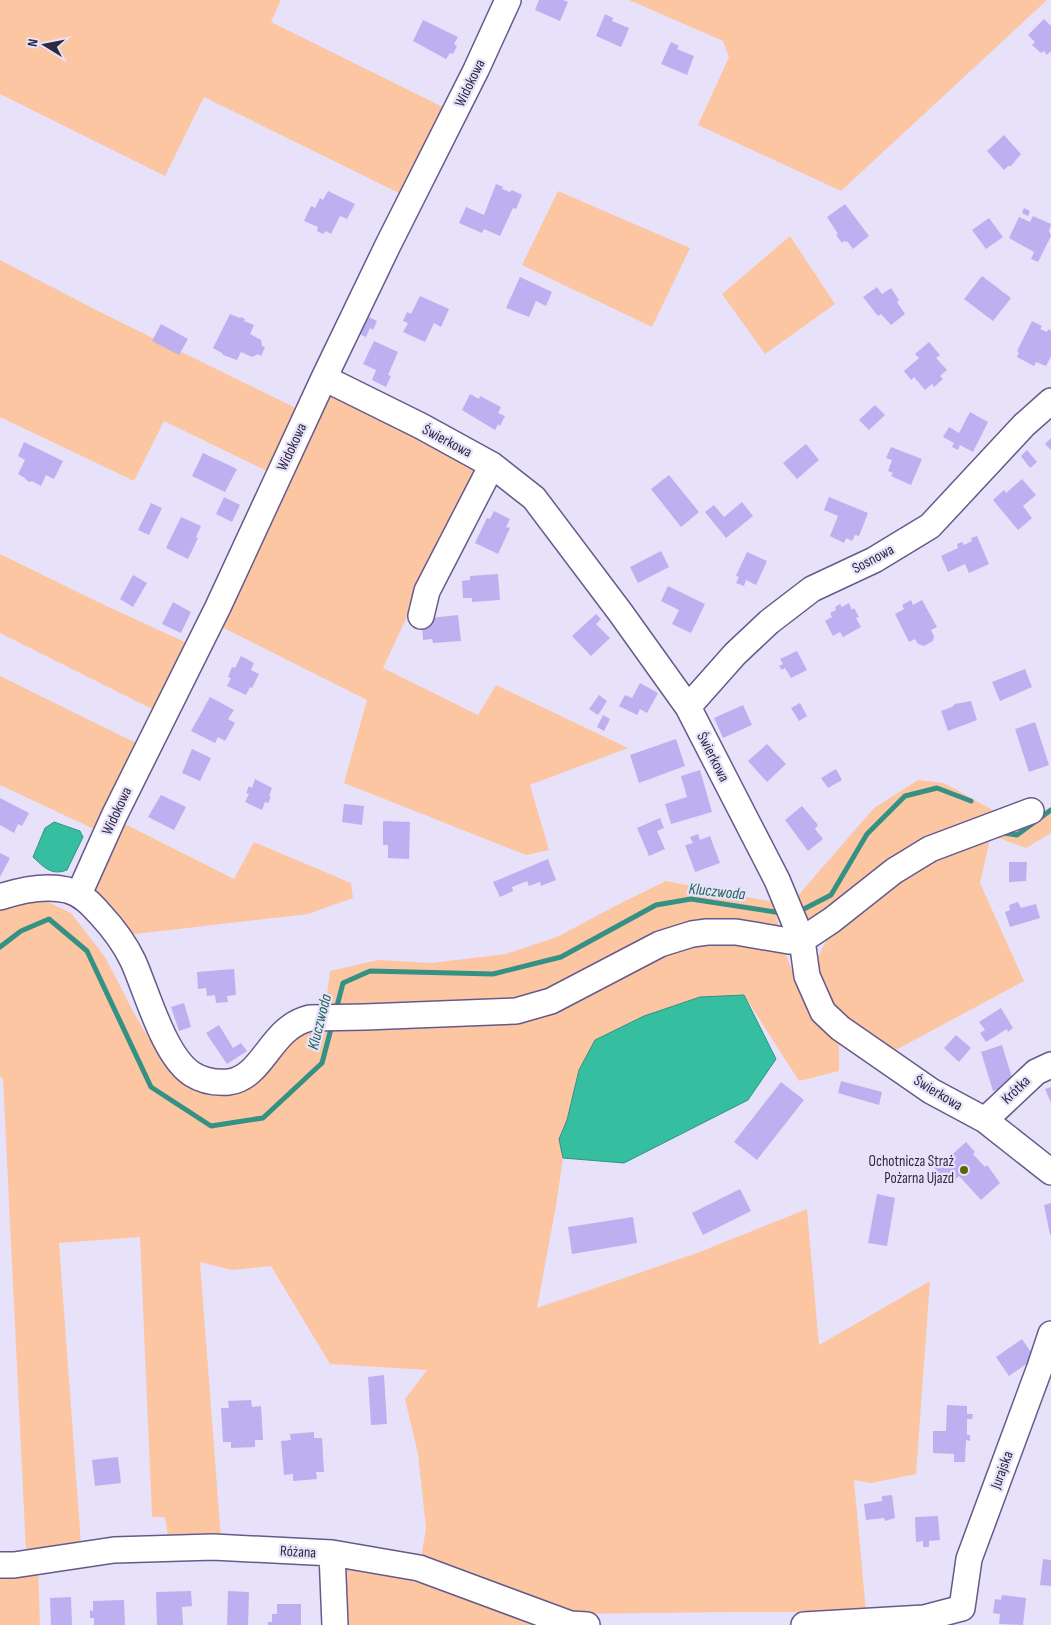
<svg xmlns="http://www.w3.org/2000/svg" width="1051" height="1625" font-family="'Sofia Sans Condensed',sans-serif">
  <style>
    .green { fill: #fcc6a3 }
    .water { fill: #36bea0; stroke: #349183 }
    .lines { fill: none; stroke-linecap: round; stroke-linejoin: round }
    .stream { stroke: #349183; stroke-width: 5 }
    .building { fill: #beaff0 }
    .minor-casing { stroke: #665a8c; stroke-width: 28 }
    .minor { stroke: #fff; stroke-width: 25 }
    .poi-dot { fill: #5d6402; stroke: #e7e2fa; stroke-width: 2 }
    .labels { text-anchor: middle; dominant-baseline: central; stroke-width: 4.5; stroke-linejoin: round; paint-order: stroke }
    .street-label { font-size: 15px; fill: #2f293f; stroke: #e7e2fa }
    .poi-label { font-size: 15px; fill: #2f293f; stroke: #e7e2fa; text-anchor: end }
    .water-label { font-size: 16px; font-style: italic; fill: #206555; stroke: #e7e2fa }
  </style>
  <rect width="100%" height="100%" fill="#e7e2fa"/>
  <path class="green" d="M0,0h281l-10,22 178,88 -44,86 -201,-99 -39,79 -165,-82z
    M629,0h418l-206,191 -143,-66 31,-68 -6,-16z
    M558,191l132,57 -38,79 -130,-62z
    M790,236l45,68 -70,50 -43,-60z
    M0,260l100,52 200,98 -31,62 -105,-51 -30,60 -134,-64z
    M330,390l148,75 -95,203 95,47 18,-30 132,63 -98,37 19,65 -23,5 -182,-72 23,-83 -153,-77z
    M0,554l98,48 91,42 -33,67 -156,-78z
    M0,676l140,69 -42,86 -98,-46z
    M918,780l26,3 56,31 -194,107 -11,-22 79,-91z
    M1051,807v26l-25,15 -35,-13 -11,48 44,98 -130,70 -58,-37 -22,-49 20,-40 69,-54z
    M117,820l117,59 20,-37 97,41 2,15 -45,16 -181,21 -35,-41z
    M666,881l107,21 12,51 27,64 27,27v27l-40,10 -55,-86 -44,2 -56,19 -49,24 -16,30 -12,50 -8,19 4,19 -7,48 -19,102 160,-55 110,-44 12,136 111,-64 -14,193 -45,9 -17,-3 12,132h-135l-159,2 -83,-34 -68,-22 5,-30 -8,-74 -13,-55 22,-29 -97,-6 -59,-98 -39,4 -32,-8 21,277 -53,-3 -3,-19h-13l-12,-280 -81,6 22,301 -55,8 -23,-473 -3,-3v-174l40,-4 31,15 34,44 30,58 31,52 20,19 20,6 87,-57 30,-8 7,-56 48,-11 53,3 75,-9 51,-17 60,-32z
    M340,1565l80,18 129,42h-206z
    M38,1568l2,57h-40v-55z"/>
  <path class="water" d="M54,822l26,9 3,6 -16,33c-16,6 -23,-3 -34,-13l12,-29z
    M744,995l32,64 -28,41 -124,63 -61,-5 -4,-19 8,-19 12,-50 16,-30 49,-24 56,-19z"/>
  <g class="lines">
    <path class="stream" d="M1004,833l13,2 34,-25
      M800,911l31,-16 36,-61 38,-38 32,-8 34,13
      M0,947l21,-16 28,-12 38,32 64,136 60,39 52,-8 59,-55 10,-38
      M336,1010l7,-27 27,-12 123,3 68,-17 95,-52 35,-6 91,14"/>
  </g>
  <path class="building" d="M539,0h24l5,2 -8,19 -25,-11z
    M605,14l8,4 -1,3 17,7 -8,19 -25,-11z
    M1044,19l7,7v25l-4,4 -3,-4 -3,2 -9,-8 3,-3 -7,-7z
    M423,20l35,17 -4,7 3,2 -4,8 -3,-1 -4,6 -33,-18z
    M671,42l8,4 -2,3 17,7 -7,19 -26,-11z
    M1004,135l17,19 -10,12h-3l-4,4 -17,-19z
    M496,184l7,3 -1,2 8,3 2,-2 10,5 -6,14 -3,-1 -13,28 -16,-7 -2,4 -23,-10 7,-16 18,8z
    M328,191l27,13 -8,15 -7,-3 -9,18 -5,-3 -3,3 -6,-3 1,-4 -14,-6 7,-15 4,2 5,-10 3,2z
    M845,204l24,32 -16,13 -5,-7 -4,-1 -2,2 -6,-8 2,-1 -11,-17z
    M1024,208l6,3 -2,5 -6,-3z
    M1033,216l18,8 -2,7 2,5 -13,26 -7,-3 3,-7 -25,-14 10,-21 11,5z
    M989,218l14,19 -17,12 -14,-19z
    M982,276l29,22 -18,23 -29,-22z
    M520,277l32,15 -6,14 -10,-5 -7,16 -23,-9z
    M877,287l5,7 9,-6 8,12 -2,2 8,12 -14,11 -10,-11 -3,2 -15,-19z
    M420,296l29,13 -8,18 -7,-4 -9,19 -22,-10 5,-9 -5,-2 4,-9 4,2z
    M230,314l10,4 1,-1 4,2 -1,2 10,4 -4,9 11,6 1,6 3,1 -4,9 -3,-2 -6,3 -11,-5 -4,8 -14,-5 -1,-2 -9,-5z
    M365,315l12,6 -4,9 -3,-2 -4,9 -11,-5z
    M1032,321l10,5 -2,3 7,3 1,-3 3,2v25l-5,10 -10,-4 -2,4 -17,-9 2,-5 -2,-1z
    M161,324l27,15 -9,16 -27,-14z
    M374,341l24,11 -10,23 3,1 -5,11 -14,-7 4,-10 -13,-6z
    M929,342l11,13 -4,3 11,12 -7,6 3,3 -9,8 -2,-3 -7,6 -11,-13 -3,3 -7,-9 15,-13 -4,-4z
    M470,394l9,5 1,-3 21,11 -3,6 7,3 -5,10 -2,-2 -3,6 -33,-20z
    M875,405l10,10 -16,15 -10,-10z
    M970,412l18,10 -15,30 -13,-7 -2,5 -6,-3 2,-4 -11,-6 6,-10 10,6z
    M1051,438v12l-6,-6z
    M24,442l39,19 -9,18 -8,-4 -5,11 -9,-5 -2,1 -4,-2 -1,-2 -7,-4 7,-14 -7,-4z
    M806,444l13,16 -22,19 -14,-16z
    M891,447l31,12 -11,26 -20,-9 2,-3 -5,-2 4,-11 -6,-2z
    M1027,450l10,12 -7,6 -9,-12z
    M203,453l34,16 -12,23 -33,-16z
    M669,475l30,37 -18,15 -30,-38z
    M1022,479l14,16 -13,11 9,12 -14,12 -25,-30 11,-10 2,3z
    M224,497l16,8 -8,17 -16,-8z
    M829,497l39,16 -9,23 -4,-1 -3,6 -6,-3 -2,5 -14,-7 8,-20 -14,-6z
    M742,502l11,14 -27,22 -21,-26 9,-7 10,12z
    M151,503l11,5 -13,27 -11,-5z
    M494,511l16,8 -4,8 4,1 -12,26 -23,-11 12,-25 3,1z
    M181,517l20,9 -5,11 2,1 -10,21 -22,-11z
    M977,536l12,28 -20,9 -4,-9 -17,8 -7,-16 17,-8 -1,-4 5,-2 2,3 8,-4 -1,-3z
    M661,551l8,16 -31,16 -8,-16z
    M747,552l20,9 -11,24 -10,-5 -2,6 -8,-3 3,-6 -3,-1z
    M498,574l2,26 -28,2v-4h-9l-1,-17 8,-1v-4z
    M133,575l14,8 -14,24 -13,-8z
    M668,586l37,18 -14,29 -19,-9 7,-14 -18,-9z
    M911,600l2,5 9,-5 15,27 -6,3 3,6 -1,5 -9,5 -6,-2 -3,-5 -6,3 -14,-28 9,-5 -2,-4z
    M173,602l18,10 -10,21 -19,-9z
    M849,603l3,7 2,-2 5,9 -3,1 5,9 -18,10 -3,-5 -7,4 -8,-15 7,-4 -2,-4 6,-3 -1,-3 5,-3 2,3z
    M596,614l5,5 -5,5 14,14 -19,18 -19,-20z
    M458,615l3,26 -28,2 -1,-4 -9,1 -1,-18 8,-4z
    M797,651l10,19 -16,8 -6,-10 -3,2 -3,-4 4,-2 -3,-5z
    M241,656l13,7 -3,7 8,4 -7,14 -2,-1 -4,8 -19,-9 4,-8 -3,-1 4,-10 3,1z
    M1025,669l7,18 -32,14 -8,-19z
    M640,683l18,10 -11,20 -7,-4 -3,6 -18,-9 6,-11 7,3z
    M599,695l8,6 -9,14 -9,-6z
    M210,697l24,13 -6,9 7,4 -10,18 -7,-4 -3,6 -24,-12z
    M971,701l6,19 -29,11 -7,-20 11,-4 3,-3z
    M800,703l7,13 -8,5 -8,-13z
    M743,705l9,20 -29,13 -9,-20z
    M603,715l7,4 -6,12 -7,-4z
    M1035,722l14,43 -20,7 -14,-43z
    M676,739l9,27 -46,17 -9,-28z
    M767,744l19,20 -19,18 -19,-21z
    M192,749l19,9 -11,23 -18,-8z
    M836,769l6,11 -14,8 -7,-10z
    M700,770l12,42 -41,12 -6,-20 22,-7 -6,-21z
    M255,779l17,9 -3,8 2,1 -3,6 -3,-1 -3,8 -17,-8 4,-8 -3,-1 3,-7 3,2z
    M161,795l25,12 -12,23 -26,-13z
    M0,798l29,15 -7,13 -4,-2 -4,9 -14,-8z
    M344,804l20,2 -2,19 -20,-3z
    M802,806l16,19 -3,4 8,10 -15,12 -23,-31z
    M660,818l4,10 -7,3 8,18 -16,7 -12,-28z
    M383,821l27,1 -1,37 -21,-1v-13h-5z
    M698,834l2,6 10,-4 10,27 -25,9 -10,-27 8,-2 -3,-6z
    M0,853l10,5 -10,19z
    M548,859l8,21 -15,6 -1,-4 -11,4 -2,-5 -15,6 1,4 -13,6 -7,-15z
    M1009,862h18l-1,19 -17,1z
    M1018,902l3,6 15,-4 4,14 -30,9 -5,-15 5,-2 -1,-5z
    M234,969l2,26 -9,1 1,6 -12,1 -1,-8 -8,1 -1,-8 -8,1 -1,-17z
    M184,1003l7,24 -12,4 -8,-24z
    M1001,1008l12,20 -5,4 -1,-3 -21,13 -6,-9 5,-3 -6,-8z
    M219,1025l14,23 8,-5 6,8 -20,13 -21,-31z
    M956,1035l15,13 -12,14 -15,-14z
    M1002,1045l12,39 -21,7 -12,-39z
    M841,1081l41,11 -3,13 -41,-12z
    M781,1082l23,18 -47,60 -23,-18z
    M1051,1087v16l-6,-14z
    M966,1142l9,10 -2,2 12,13 2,-2 13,18 -19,17 -22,-24 -10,9 -16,-19 10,-9 3,3z
    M740,1189l11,22 -48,24 -11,-22z
    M877,1194l18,4 -8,48 -19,-3z
    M1051,1203v32h-1l-6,-30z
    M633,1217l4,26 -65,11 -4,-27z
    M1022,1339l13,19 -26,18 -13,-19z
    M384,1375l3,49 -16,1 -3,-48z
    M251,1400l1,7 9,-1 2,34h-8v7l-24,1v-6h-8l-2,-34h8l-1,-7z
    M947,1405l20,1v8h6l-1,5h-5v16h3v6l-4,-1 -1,22h-11v-8l-21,-1v-22h13z
    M314,1432v6h8l2,34h-8l1,7 -24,2v-7l-9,1 -3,-34 10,-1 -1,-6z
    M118,1457l3,26 -26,3 -3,-26z
    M892,1495l3,23 -10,3 -1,-3 -18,2 -2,-16 18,-3v-5z
    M938,1516l2,24 -11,1v6h-6v-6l-7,1 -1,-25z
    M1043,1559l8,1v26l-11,-1z
    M191,1591l1,15 -10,1 1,18h-26l-1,-33z
    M228,1591l21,1 -1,33h-21z
    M1002,1595l24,3 -3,27 -24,-1 1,-10 -7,-1 2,-14 6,1z
    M71,1597l1,28h-21l-1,-27z
    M124,1600l1,25h-31v-7h-4v-8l3,1v-10z
    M277,1604h24v21h-33v-3h4v-8h5z"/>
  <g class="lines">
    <g class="minor-casing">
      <path id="minor" d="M324,378l97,48 71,39 42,33 86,114 68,95 89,173 25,60 5,36 16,36 17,16 91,63 54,29 66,52
        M421,616l6,-25 65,-126
        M688,707l47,-53 34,-32 43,-33 62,-29 56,-34 94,-101 27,-24
        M79,894l35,-78 104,-209 106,-229 64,-133 88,-175 32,-70
        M0,897c21,-7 46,-12 67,-7 15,4 24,14 33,24 13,14 25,30 33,47 14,31 31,95 59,113 11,7 25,9 37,8 35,-5 41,-55 81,-64l55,-1 151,-6 35,-10 109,-57 32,-10 15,-2h29l53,9 13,-1 30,-20 62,-49 36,-22 101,-38
        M985,1120l51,-48 15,-7
        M332,1553l3,72
        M0,1565h14l100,-15 99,-3 119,6 87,15 151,56 17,1
        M962,1608l7,-49 71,-192 11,-33
        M804,1625l120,-7 38,-10"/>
    </g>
    <use href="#minor" class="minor"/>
  </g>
  <circle class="poi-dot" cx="964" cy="1170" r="5"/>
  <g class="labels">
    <g class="street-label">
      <text transform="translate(470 83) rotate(-64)">Widokowa</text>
      <text transform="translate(447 441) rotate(28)">Świerkowa</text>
      <text transform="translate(292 447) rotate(-65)">Widokowa</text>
      <text transform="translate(873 559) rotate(-28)">Sosnowa</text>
      <text transform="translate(713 757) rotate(63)">Świerkowa</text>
      <text transform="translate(117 811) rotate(-65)">Widokowa</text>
      <text transform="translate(1016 1090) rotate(-44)">Krótka</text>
      <text transform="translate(938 1093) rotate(31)">Świerkowa</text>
      <text transform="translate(1002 1470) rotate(-70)">Jurajska</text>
      <text transform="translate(298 1552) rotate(3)">Różana</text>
    </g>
    <g class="poi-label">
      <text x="954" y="1161">Ochotnicza Straż<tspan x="954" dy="17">Pożarna Ujazd</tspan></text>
    </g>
    <g class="water-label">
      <text transform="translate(717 892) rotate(6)">Kluczwoda</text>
      <text transform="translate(320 1022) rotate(-76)">Kluczwoda</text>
    </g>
  </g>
  <g transform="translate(45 45) rotate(280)" stroke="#e7e2fa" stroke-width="4" paint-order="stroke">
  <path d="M0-4L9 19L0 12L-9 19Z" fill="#2f293f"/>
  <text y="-8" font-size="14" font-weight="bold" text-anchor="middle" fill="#2f293f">N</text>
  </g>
</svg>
